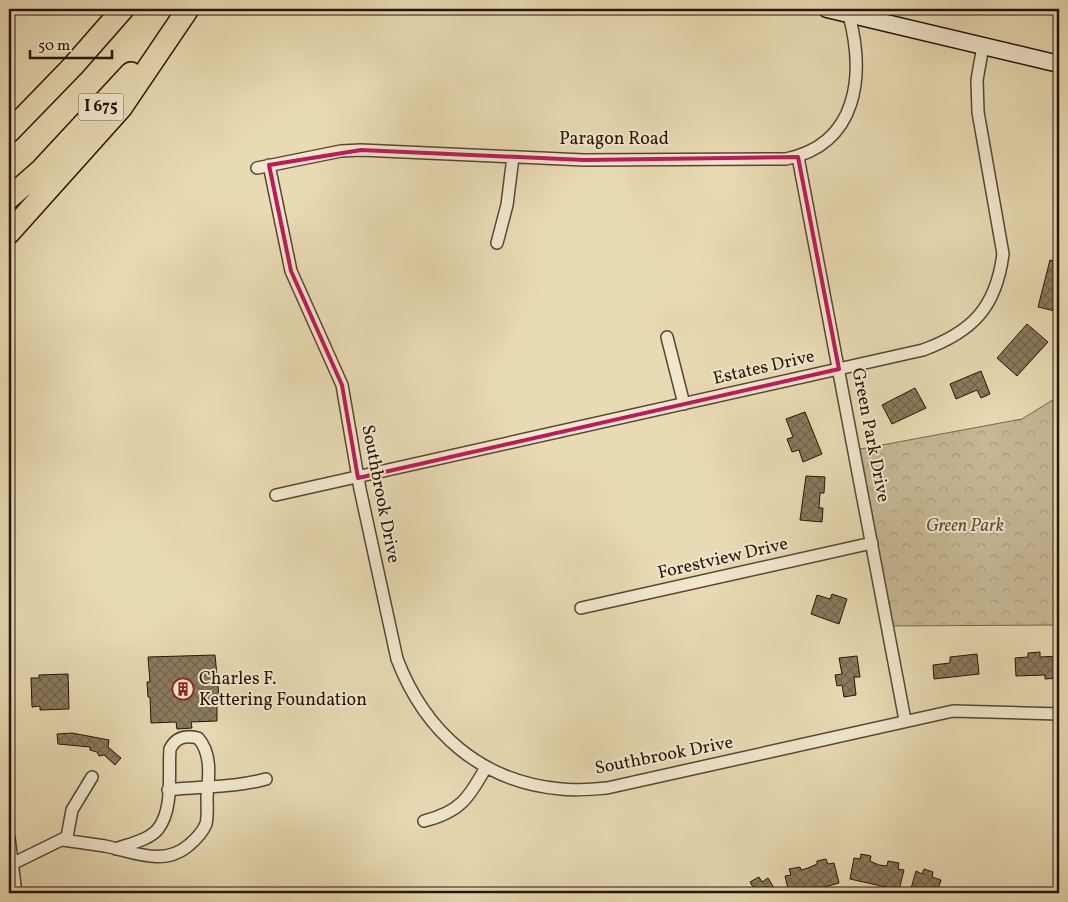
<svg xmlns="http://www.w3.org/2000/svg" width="1068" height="902" font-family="Vollkorn,serif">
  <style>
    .park { fill: url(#park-crowns); stroke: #77664c }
    .building { fill: url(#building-cross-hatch); stroke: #271404 }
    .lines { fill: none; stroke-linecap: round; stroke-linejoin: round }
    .street-casing { stroke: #574630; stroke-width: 14 }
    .secondary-casing { stroke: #271404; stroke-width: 19 }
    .highway-casing { stroke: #271404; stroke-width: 24 }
    .street { stroke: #f0e7ce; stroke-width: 11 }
    .secondary { stroke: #f0e7ce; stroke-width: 16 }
    .highway { stroke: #e8dab3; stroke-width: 21 }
    .marked { fill: none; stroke: #c2185b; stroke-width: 4; stroke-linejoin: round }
    .labels { text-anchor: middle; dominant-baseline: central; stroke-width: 4; stroke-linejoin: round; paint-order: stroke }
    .shield { fill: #f0e7ce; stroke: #635341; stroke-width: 1 }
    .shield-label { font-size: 16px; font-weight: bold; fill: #271404 }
    .street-label { font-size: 18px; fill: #271404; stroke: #f0e7ce }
    .park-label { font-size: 18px; font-style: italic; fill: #5f4d37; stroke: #f0e7ce }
    .poi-label { font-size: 18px; fill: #271404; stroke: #f0e7ce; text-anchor: start }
  </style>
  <defs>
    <pattern id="park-crowns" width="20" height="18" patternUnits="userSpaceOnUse" patternTransform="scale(1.25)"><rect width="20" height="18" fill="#c7b895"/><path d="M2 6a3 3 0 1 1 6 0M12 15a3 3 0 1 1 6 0" fill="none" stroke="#ab9d7f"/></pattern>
    <pattern id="building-cross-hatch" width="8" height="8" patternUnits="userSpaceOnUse" patternTransform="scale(1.25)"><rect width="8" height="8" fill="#8b7b5f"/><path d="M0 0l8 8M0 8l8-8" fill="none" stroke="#72644c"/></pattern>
  </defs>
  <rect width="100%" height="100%" fill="#e8dab3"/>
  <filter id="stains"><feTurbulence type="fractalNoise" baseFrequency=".004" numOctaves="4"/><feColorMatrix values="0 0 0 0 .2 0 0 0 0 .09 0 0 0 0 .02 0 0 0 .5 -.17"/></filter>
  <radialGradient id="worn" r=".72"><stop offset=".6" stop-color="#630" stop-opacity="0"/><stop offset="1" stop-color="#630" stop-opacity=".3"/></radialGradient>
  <path class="park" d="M1059,396v229l-172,1 -32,-176 167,-31z"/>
  <path class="building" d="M1050,260l9,2v50l-21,-5z
    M1027,324l21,18 -31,34 -20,-18z
    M981,371l9,23 -9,4 -4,-8 -21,9 -6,-15z
    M915,388l11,20 -34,16 -10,-19z
    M805,412l17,42 -19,8 -4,-12 -7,2 -5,-13 6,-2 -7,-18z
    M806,476l19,1 -1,16h-4l-1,15h4l-1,14 -22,-2z
    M832,594l15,5 -8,25 -28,-10 6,-19 13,4z
    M1040,652v5l19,-1v22l-14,1v-4l-29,1 -1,-18 13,-1v-4z
    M977,654l2,20 -45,5 -1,-14 17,-2v-6z
    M215,655l4,41h-2v25l-26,1 1,6 -15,1 -1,-7 -25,1 -1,-26h-2l-1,-15h3l-2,-25z
    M857,656l3,21h-6l2,18 -12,2 -2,-12 -5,1 -2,-11 7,-1 -3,-16z
    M68,674l1,35 -29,1v-4l-8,1 -1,-29h8v-3z
    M72,733l37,7 -1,7 13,11 -6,7 -11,-10 -5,1 -2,-4 -7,-2v-3l-32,-3 -1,-10z
    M861,854l10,2 -1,5 9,4 8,1 1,-5 11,2 -1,6 6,1 -5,20 -49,-11 4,-21 6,1z
    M826,859l2,5 6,-1 5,20 -36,10h-14l-4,-17 6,-1 -2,-6 11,-2 1,3 7,-2 9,-4v-3z
    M924,869l9,3 -1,5 9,3 -4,13 -27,-1 6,-21 6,3z
    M759,877l3,5 6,-4 9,15h-31l7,-6 -3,-5z"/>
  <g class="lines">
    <g class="street-casing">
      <path id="street" d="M798,157l107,563
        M269,165l22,106 51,114 18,104 37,170c28,73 84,123 164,130 15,2 31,0 46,-1l346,-77 106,3
        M257,168l84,-17 20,-1 223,10 202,-1c72,-15 79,-83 63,-144
        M497,243l10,-38 6,-48
        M667,337l17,67
        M276,495l647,-145c49,-18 73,-42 80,-96l-25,-142 -1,-32 6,-34
        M581,608l291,-65
        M168,790c33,-4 66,-2 98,-11
        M424,821c36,-9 45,-23 62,-54
        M9,838l7,55
        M63,840c14,2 28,4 42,6 29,6 59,21 84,-1 6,-5 14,-14 17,-21 2,-8 1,-19 1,-27 2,-20 5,-44 -9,-59 -13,-3 -22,-1 -28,11 -2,25 4,59 -12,80 -9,11 -29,15 -42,20
        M14,863l53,-26 5,-27 20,-33"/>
    </g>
    <g class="secondary-casing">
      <path id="secondary" d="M827,9l232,55"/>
    </g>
    <g class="highway-casing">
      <path id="highway" d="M9,132l64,-66 50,-57
        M9,198l32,-28 90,-97
        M9,233l112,-125 67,-99"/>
    </g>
    <use href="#street" class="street"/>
    <use href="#secondary" class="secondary"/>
    <use href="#highway" class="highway"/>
  </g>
  <path class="marked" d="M361,150l223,10 214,-3 41,212 -481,109 -16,-93 -51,-114 -22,-106z"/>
  <defs>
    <g id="building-ring" transform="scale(1.125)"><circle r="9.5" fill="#f0e7ce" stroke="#8f2418" stroke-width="1.5"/><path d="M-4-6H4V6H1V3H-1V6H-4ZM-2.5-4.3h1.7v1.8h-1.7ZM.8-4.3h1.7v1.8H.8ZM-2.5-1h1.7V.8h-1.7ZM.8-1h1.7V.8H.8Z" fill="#8f2418"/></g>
  </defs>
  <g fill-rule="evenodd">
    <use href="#building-ring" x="183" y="689"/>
  </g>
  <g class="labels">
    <rect class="shield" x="78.5" y="93.5" width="45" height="27" rx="4"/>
    <g class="shield-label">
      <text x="101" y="107">I 675</text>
    </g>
    <g class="street-label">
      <text x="614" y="139">Paragon Road</text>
      <text transform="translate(764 368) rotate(-13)">Estates Drive</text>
      <text transform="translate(870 435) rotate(79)">Green Park Drive</text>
      <text transform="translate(380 494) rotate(79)">Southbrook Drive</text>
      <text transform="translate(723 559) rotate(-13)">Forestview Drive</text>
      <text transform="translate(664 756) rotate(-11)">Southbrook Drive</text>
    </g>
    <g class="park-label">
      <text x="965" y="526">Green Park</text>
    </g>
    <g class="poi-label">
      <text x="199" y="679">Charles F.<tspan x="199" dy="21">Kettering Foundation</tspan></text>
    </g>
  </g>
  <rect width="1068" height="902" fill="none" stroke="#e8dab3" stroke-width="30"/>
  <rect x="10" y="10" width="1048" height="882" fill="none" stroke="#271404" stroke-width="2.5"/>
  <rect x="15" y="15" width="1038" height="872" fill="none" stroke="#271404"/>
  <path d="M30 50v8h82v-8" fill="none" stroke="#271404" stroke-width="2.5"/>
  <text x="38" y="50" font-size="15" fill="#271404" stroke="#f0e7ce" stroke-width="4" paint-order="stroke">50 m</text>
  <rect width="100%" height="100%" filter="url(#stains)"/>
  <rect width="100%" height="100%" fill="url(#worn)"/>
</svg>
